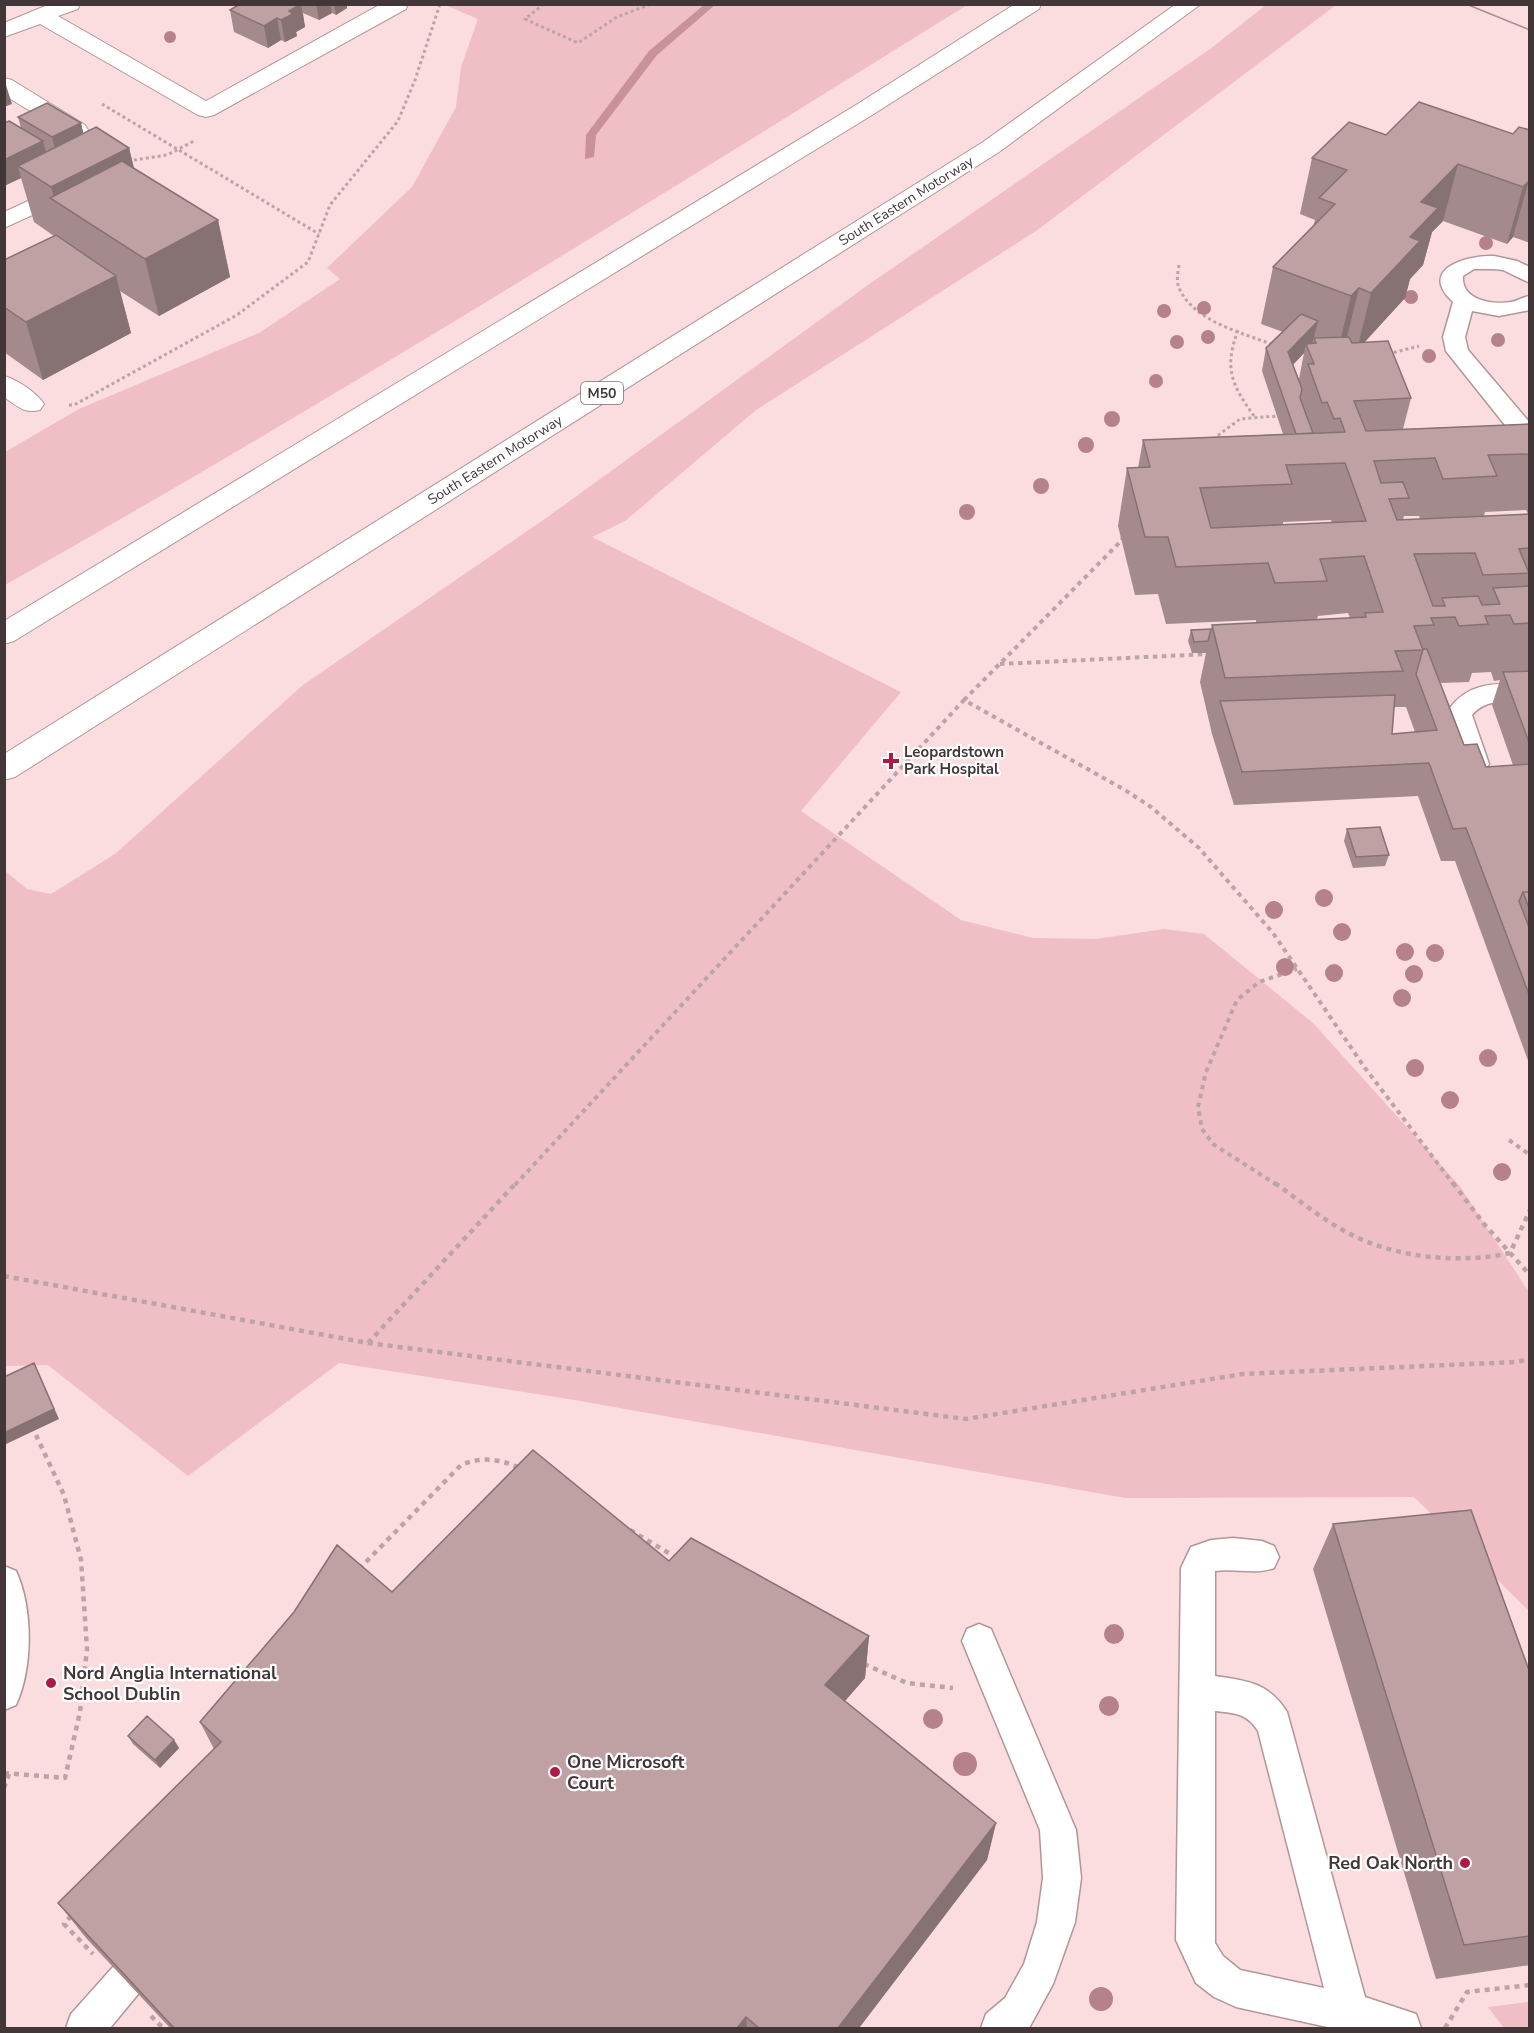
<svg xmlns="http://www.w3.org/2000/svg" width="1534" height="2033" font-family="'Nunito Sans',sans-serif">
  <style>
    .green { fill: #efbfc5 }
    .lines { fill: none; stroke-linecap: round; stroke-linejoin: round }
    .stream { fill: #c99199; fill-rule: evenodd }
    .lane-casing { stroke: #b29598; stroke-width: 3 }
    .street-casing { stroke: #b29598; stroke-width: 2 }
    .highway-casing { stroke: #b29598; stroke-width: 2 }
    .path-far2 { stroke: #bca4a6; stroke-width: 3; stroke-dasharray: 3 3; stroke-linecap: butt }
    .path-far1 { stroke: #bca4a6; stroke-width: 4; stroke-dasharray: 4.5 4.5; stroke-linecap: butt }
    .path { stroke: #bca4a6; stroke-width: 4.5; stroke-dasharray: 5 5; stroke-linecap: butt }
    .lane { fill: #fff; fill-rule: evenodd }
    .street { fill: #fff; fill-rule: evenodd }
    .highway { fill: #fff; fill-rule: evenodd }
    .tram { stroke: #a79093; stroke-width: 1.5 }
    .tree { fill: #b6828a }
    .wall { fill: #a48a8d; fill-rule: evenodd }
    .shaded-wall { fill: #867173 }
    .building { fill: #bfa1a4; stroke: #867173; stroke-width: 1.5; fill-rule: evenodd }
    .poi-dot { fill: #ad1a48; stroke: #fff; stroke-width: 2 }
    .labels { text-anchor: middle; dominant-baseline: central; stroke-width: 4.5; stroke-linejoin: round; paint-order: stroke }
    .far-street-label { font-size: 14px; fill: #433638; stroke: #fff }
    .shield { fill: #fff; stroke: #7b7274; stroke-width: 1.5 }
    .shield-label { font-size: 14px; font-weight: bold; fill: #433638 }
    .poi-label { font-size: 15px; font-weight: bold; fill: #433638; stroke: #fff; text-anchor: start }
    .near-poi-label { font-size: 18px; font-weight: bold; fill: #433638; stroke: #fff; text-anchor: start }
  </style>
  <rect width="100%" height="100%" fill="#fbdcdf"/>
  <path class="green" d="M445,5h522c-318,198 -636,396 -962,580v-133l74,-43 180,-76 81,-54 -13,-11 85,-81 44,-80 5,-40 17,-48z
    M1266,5h70l-300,226 -280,179 -131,111 -33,16 309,155 -100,119 160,109 72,18 63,1 68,-10 40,5 109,89 146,162 70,107v319l-115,-114 -289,1 -556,-99 -230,-36 -151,113 -140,-111 -43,1 -1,-496 23,19 24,5 64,-40 188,-169 246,-169 319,-231 342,-236z
    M1529,2002v26h-25l-16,-21z"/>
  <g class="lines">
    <path class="stream" d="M705,4h11l-59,51 -61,80 -2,22 -9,2 1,-24 63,-84z"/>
    <g class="lane-casing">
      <path id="lane" d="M1494,256l23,5 13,6v16l-27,-13 -9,-1h-20l-11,7c-2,24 28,29 48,26 6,-1 12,-5 19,-6v14l-31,6 -27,-5 -7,26 3,13 62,73v19l-8,-2 -13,-10 -63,-79 -3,-14 10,-35c-36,-33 14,-47 41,-46z
        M1530,683v18c-21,0 -44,-3 -58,14l17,49 -4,7 -9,2 -9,-2 -21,-57c20,-33 49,-30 84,-31z
        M1233,1538l29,3 12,5 5,11 -5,11c-19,7 -39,0 -59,3v105c32,5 53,6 72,36l78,285 51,17 5,14h-89l-96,-21 -22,-10 -18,-14 -20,-43 5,-372 10,-21 20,-7zM1215,1711c19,2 32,2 43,20l66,257 -84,-18 -17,-14 -8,-13z
        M4,1566l12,5c17,37 17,96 0,134l-12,5z
        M979,1624l12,5 85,201 5,48 -6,44 -22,62 -24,44h-48l5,-14 19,-16 19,-34 13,-42 6,-44 -3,-48 -78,-189 5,-12z
        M126,1961l13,6 6,13 -6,13 -29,35h-44l5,-14 42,-47z"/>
    </g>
    <g class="street-casing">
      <path id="street" d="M50,4h30l-2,5 -20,7 148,85 175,-97h27l-2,5 -192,106 -8,2 -8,-2 -158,-91 -36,13v-14z
        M4,78l8,2 73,45 3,5 -3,5 -8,2 -8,-2 -65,-40z
        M70,182l8,2 4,5 -4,5 -74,34v-16z
        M4,376c14,4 32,16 40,28l-4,6c-16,4 -23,-4 -36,-13z"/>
    </g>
    <g class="highway-casing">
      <path id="highway" d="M1015,4h26l-2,5 -167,106 -858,526 -10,3v-23l852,-516z
        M1176,4h25l-202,148 -984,625 -11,3v-26l979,-612z"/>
    </g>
    <path class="path-far2" d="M544,4l-19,15 53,24 39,-26 34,-13
      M102,104l217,130
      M128,161l39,-6 27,-14
      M1179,265c-1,8 -3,16 0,23 15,34 64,45 95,57
      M1238,330c-14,38 -7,54 16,86
      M1388,354l31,-8
      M69,405h5l163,-90 71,-53 22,-57 68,-84 17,-41 25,-76
      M1213,439l27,-20 37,-3"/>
    <path class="path-far1" d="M1000,664l209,-10
      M964,700l158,-160 1,-4
      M1509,1140l21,15
      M515,1185l449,-485 161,90 26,17 48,41 74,85 92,135 89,117
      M1277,1185l-64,-41 -11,-15 -4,-22 8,-35 31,-72 22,-18 38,-13"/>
    <path class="path" d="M1275,1183c25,18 49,38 77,52 46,23 108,29 158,18l20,-43
      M1453,1183l31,41 46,51
      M4,1276l364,67 598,76 277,-45 273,-12 14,-3
      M368,1343l148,-160
      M630,1530l47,28
      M359,1569l102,-104c22,-9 38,-6 59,3
      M864,1664l43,19 46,5
      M4,1773l61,5 15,-66 7,-63 -6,-89 -17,-65 -28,-60
      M4,1788l5,-14
      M71,1916l-7,8 29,30
      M151,2016l12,12
      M1445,2028l22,-36 63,-7"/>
    <use href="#lane" class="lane"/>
    <use href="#street" class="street"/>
    <use href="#highway" class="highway"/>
    <path class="tram" d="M1466,4l64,26"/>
  </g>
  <g class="tree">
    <circle cx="170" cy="37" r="6"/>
    <circle cx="1486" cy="243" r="7"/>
    <circle cx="1411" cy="297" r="7"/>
    <circle cx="1204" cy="308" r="7"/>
    <circle cx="1164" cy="311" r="7"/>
    <circle cx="1208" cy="337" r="7"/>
    <circle cx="1498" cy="340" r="7"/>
    <circle cx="1177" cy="342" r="7"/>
    <circle cx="1429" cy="356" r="7"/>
    <circle cx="1156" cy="381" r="7"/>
    <circle cx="1112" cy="419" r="8"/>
    <circle cx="1086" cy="445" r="8"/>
    <circle cx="1041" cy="486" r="8"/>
    <circle cx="967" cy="512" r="8"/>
    <circle cx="1324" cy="898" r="9"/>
    <circle cx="1274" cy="910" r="9"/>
    <circle cx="1342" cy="932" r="9"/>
    <circle cx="1405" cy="952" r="9"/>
    <circle cx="1435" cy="953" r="9"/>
    <circle cx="1285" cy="967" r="9"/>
    <circle cx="1334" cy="973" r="9"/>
    <circle cx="1414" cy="974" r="9"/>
    <circle cx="1402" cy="998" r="9"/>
    <circle cx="1488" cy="1058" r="9"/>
    <circle cx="1415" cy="1068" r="9"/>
    <circle cx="1450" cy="1100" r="9"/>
    <circle cx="1502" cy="1172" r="9"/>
    <circle cx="1114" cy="1634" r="10"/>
    <circle cx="1109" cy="1706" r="10"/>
    <circle cx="933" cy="1719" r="10"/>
    <circle cx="965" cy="1764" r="12"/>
    <circle cx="1101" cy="1999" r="12"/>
  </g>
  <path class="wall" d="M240,4h107v4l-11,7 -4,-2 -13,7 -16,-7 2,14 -9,5 1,4 -12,6 -4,-2 -13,8 -34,-16 -4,-22z
    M18,117l63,6 2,11 46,14 5,21 84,51 12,57 -71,39 -39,-25 11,42 -88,47 -39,-28v-92l50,-24 -20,-14 -13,-44 -17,8v-63l17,5z
    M1530,130v113l-17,-6 -6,7 -64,-23 -11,11 -9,33 -13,14 -5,19 -40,44 46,56 -8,31 127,-5v642l-75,-205h-14l-23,-65 -184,9 -22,-71 -12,-52 6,-29h-14l-4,-12 3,-11 20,-1 1,-4 44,-2v-3l-90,4 -8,-30 -23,1 -17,-69 9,-58h11l5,-28 140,-6 -21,-63 4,-23 17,-16 -22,-8 12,-57 40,-41 2,-6 -15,-6 12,-56 74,-23 127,-1zM1304,353l-5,26 -6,-14zM1526,510l2,4 -44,2 1,-4zM1404,516h15l1,3 -17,1zM1331,520l1,3 -49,2v-3zM1348,613l2,5 -33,1 1,-3zM1491,672l3,9 6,-1 -8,25 21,60 -27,2 -22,-22 -28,-71 5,9 28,-1 3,-9zM1394,707h12l9,25 -23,2z
    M1347,829l42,26 -4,11 -32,2 -9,-27z
    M1333,1524l197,149v292l-94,14 -123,-410z
    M669,1561l200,75 -4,42 -20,23 151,122 -9,37 -128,168h-689l-84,-90 -28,-35 156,-154 -14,-27 192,-130z
    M128,1736l46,4 5,8 -19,20 -27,-24z"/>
  <path class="shaded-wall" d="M301,4l4,23 -9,5 1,4 -12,6 -4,-22 8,-9z
    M316,4h14l2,9 -13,7z
    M334,4h13v4l-11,7z
    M277,18l4,22 -13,8 -4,-22z
    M4,82h1l7,22 -8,3z
    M81,123l5,22 -28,15 -6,-23z
    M43,141l6,23 -31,2 3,12 -17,8v-26z
    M129,148l14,57 -88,-4 -4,-14z
    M1458,164l-15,57 -11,11 -9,33 -13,14 -5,19 -48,52 14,-57 39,-56 11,-35z
    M1529,180l-16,57 -6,7 16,-57z
    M218,220l12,57 -71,39 -14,-57z
    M116,276l15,57 -88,47 -17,-58z
    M1359,288l-14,57 -8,9 14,-58z
    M1318,321l-6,24 -6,-1 -2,9 -21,22 5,-23z
    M34,1363l25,56 -55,26v-12z
    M869,1636l-4,42 -42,48 2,-41z
    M174,1740l5,8 -19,20 -5,-8z
    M996,1823l-9,37 -128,168h-21z
    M746,2017l1,11h-10z"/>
  <path class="building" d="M240,4h61l-12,7 4,3 -12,6 -4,-2 -13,8 -34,-16z
    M1419,102l94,32 6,-7 11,3v50l-7,7 -65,-23 -37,38 17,6 -28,29 10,4 -49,52 -12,-5 -8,8 -78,-29 62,-63 -16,-6 28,-28 -35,-12 37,-36 37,13z
    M47,103l34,20 -29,14 -34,-20z
    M9,121l34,20 -39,19v-37z
    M96,127l33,21 -78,39 -33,-21z
    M122,161l96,59 -73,39 -95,-61z
    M56,235l60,41 -90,46 -22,-15v-47z
    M1301,314l17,7 -30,31 14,37 -2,9 13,35 -17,1 -30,-86z
    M1349,337l3,6 36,-2 23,57 -57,3 12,30 164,-7v30l-42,1 9,21 -54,3 -8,-21 -61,3 7,22 22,-1 6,16 -20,1 8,21 133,-6v34l-11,1 10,24 -46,2 -8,-22 -61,1 19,52h12l-3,-8 36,-2 4,9 18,-1 -7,-16 37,-2v37l-16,1 -4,-9 -25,1 3,8 -29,2 -4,-9 -24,1 3,7 -20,1 9,24 -28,1 8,20 -178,7 -13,-53 154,-8 -1,-4 18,-1 -19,-56 -44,3 7,22 -52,2 -7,-20 -92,4 -8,-30h-23l-18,-69 23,-1 -7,-27 202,-8 -5,-14 -6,1 -7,-17 -5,1 -14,-39h6l-8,-20 10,-1 -2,-5zM1345,463l21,58 -155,7 -11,-40 92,-4 -6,-19z
    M1211,629l-3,12 -14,1 -3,-12z
    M1423,649h4l37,96 13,-1 9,23 44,-3v128h-7l-4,9 11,29v67l-64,-169 -13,1 -24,-66 -187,9 -22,-71 175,-6 -3,39 45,-4 -21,-56z
    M1530,671v74l-27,-73z
    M1380,827l9,28 -33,2 -9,-28z
    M1523,892h7v19z
    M34,1363l20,46 -50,24v-56z
    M533,1450l136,111 22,-23 178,98 -44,49 171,138 -158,205h-79l-13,-11 -9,11h-563l-116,-125 163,-161 -21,-20 94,-110 43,-67 55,47z
    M1471,1510l59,163v263l-66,9 -131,-421z
    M147,1716l27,24 -19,20 -27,-24z"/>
  <g class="poi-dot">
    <path d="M888 752h6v6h6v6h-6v6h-6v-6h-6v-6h6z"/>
    <circle cx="51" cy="1683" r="6"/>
    <circle cx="555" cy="1772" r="6"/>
    <circle cx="1465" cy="1863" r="6"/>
  </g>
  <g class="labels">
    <g class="far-street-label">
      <text transform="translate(906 201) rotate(-32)">South Eastern Motorway</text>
      <text transform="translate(495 460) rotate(-32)">South Eastern Motorway</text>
    </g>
    <rect class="shield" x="581" y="382" width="42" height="22" rx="4.5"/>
    <g class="shield-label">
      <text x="602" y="393">M50</text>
    </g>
    <g class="poi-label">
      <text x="904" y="752">Leopardstown<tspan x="904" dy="17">Park Hospital</tspan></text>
    </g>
    <g class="near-poi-label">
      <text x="63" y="1673">Nord Anglia International<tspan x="63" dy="21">School Dublin</tspan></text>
      <text x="567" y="1762">One Microsoft<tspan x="567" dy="21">Court</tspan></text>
      <text x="1453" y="1863" text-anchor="end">Red Oak North</text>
    </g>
  </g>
  <rect width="1534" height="2033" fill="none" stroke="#433638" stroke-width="12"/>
</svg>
